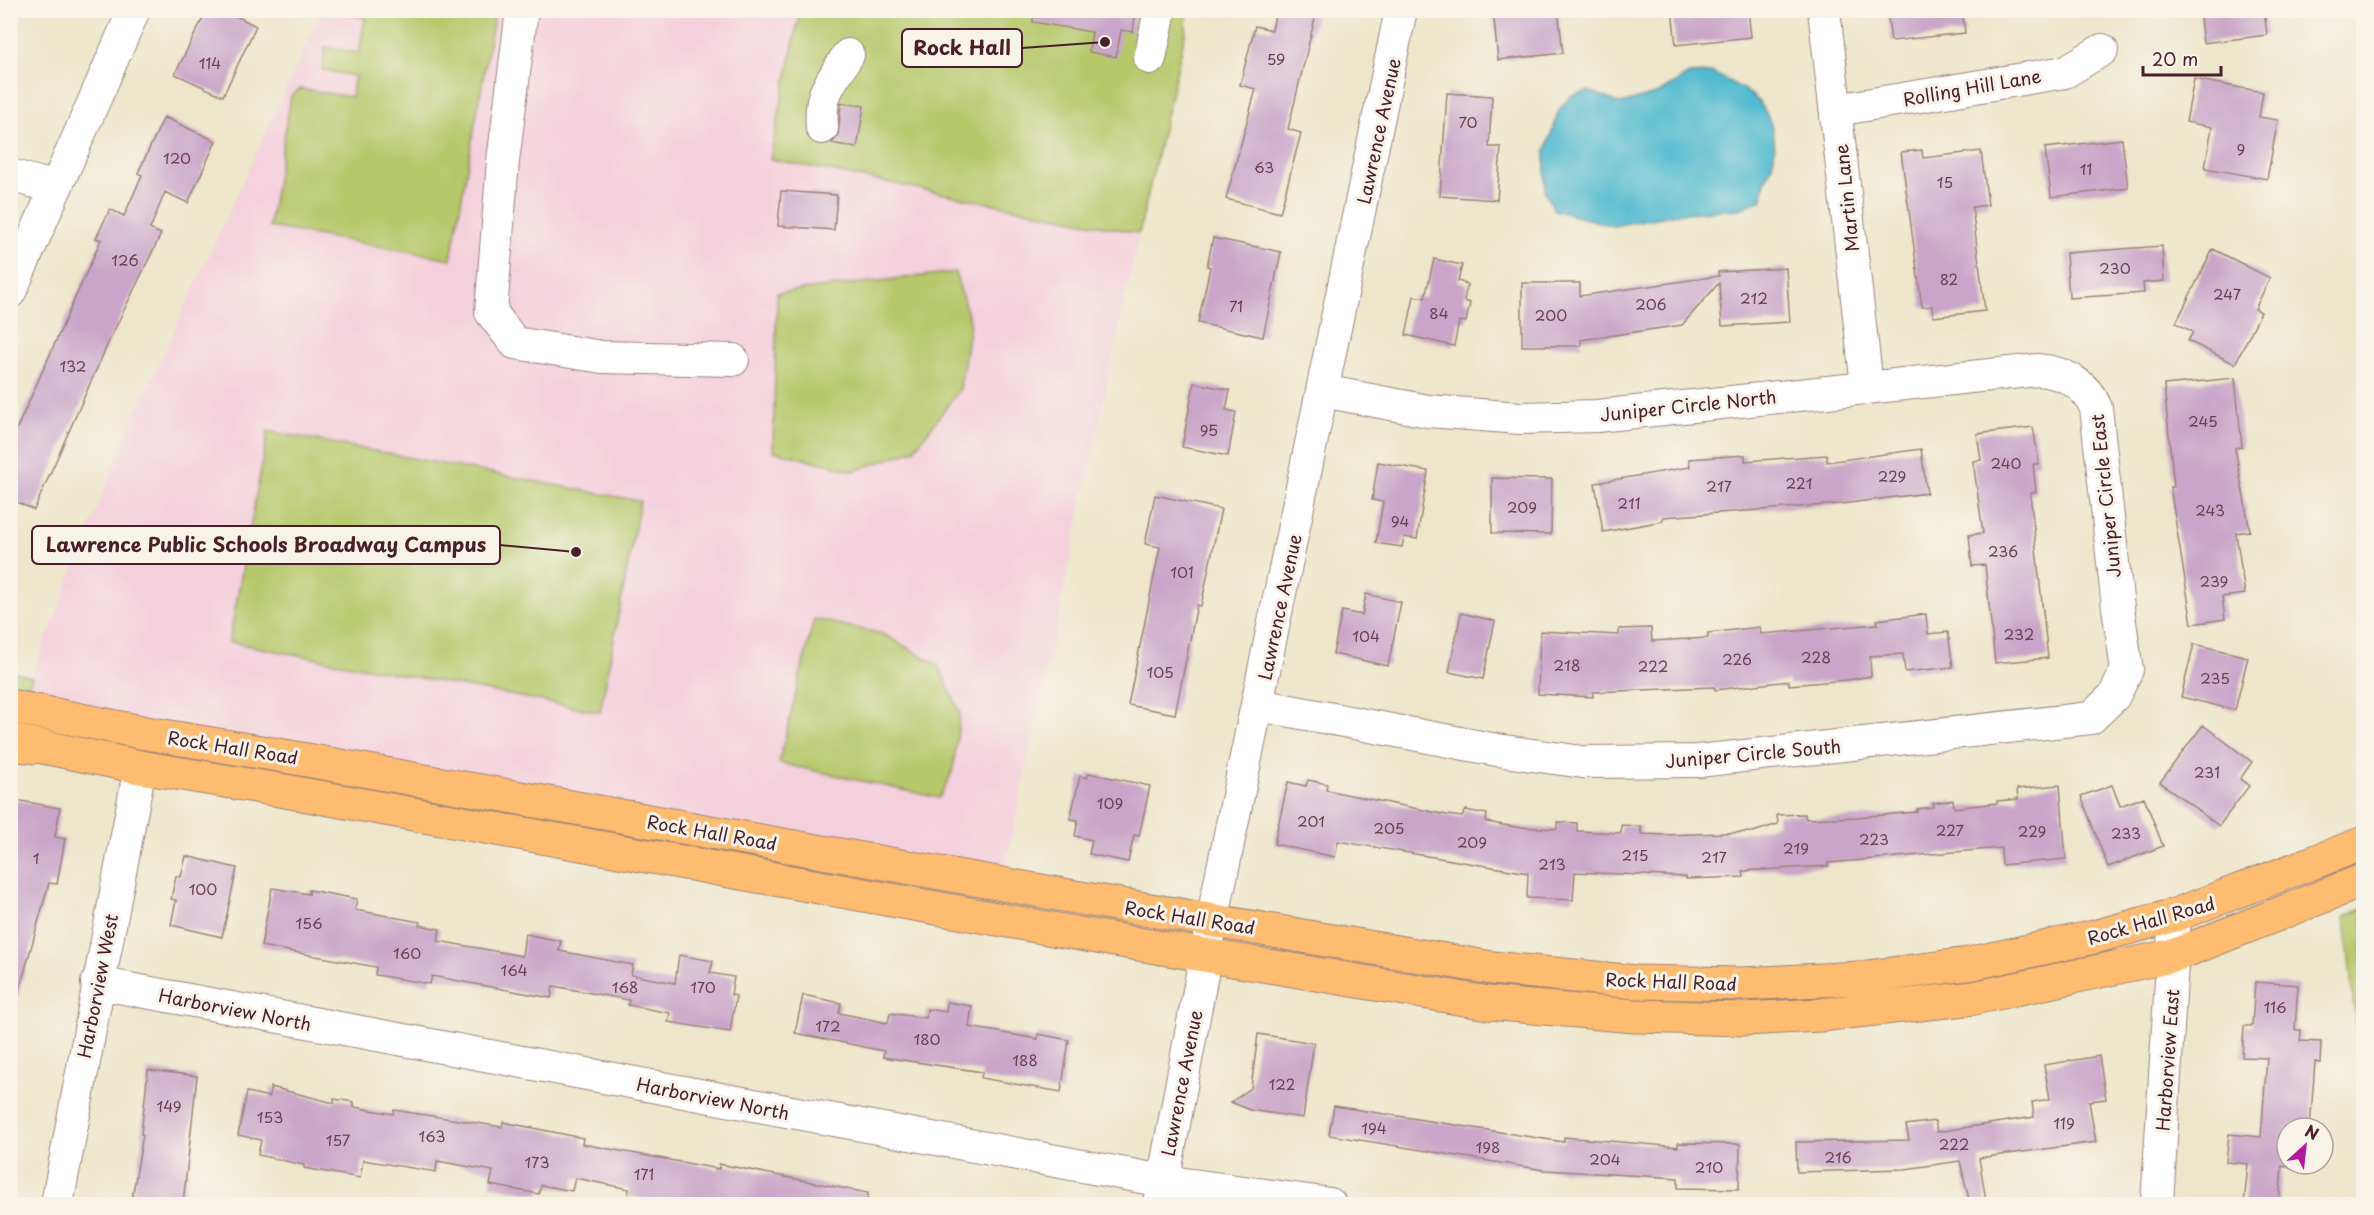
<svg xmlns="http://www.w3.org/2000/svg" width="2374" height="1215" font-family="'Playpen Sans',sans-serif">
  <style>
    .built { fill: #f4cfdc }
    .green { fill: #b6c86b; stroke: #80744b; stroke-width: 1.5 }
    .water { fill: #53bbd0; stroke: #4e6d7e; stroke-width: 1.5 }
    .building { fill: #c9a6c9 }
    .lines { fill: none; stroke-linecap: round; stroke-linejoin: round }
    .minor-casing { stroke: #9c827a; stroke-width: 34 }
    .major-casing { stroke: #9c827a; stroke-width: 35 }
    .highway-casing { stroke: #9c827a; stroke-width: 35 }
    .minor { stroke: #fff; stroke-width: 32 }
    .major { stroke: #fdbc70; stroke-width: 33 }
    .highway { stroke: #fdbc70; stroke-width: 33 }
    .labels { text-anchor: middle; dominant-baseline: central; stroke-width: 6; stroke-linejoin: round; paint-order: stroke }
    .number-label { font-size: 15px; fill: #6a4152 }
    .street-label { font-size: 18px; fill: #4a1f2b; stroke: #f7f3e8 }
    .leader { fill: none; stroke: #4a1f2b; stroke-width: 2 }
    .callout-dot { fill: #4a1f2b; stroke: #f7f3e8; stroke-width: 2 }
    .callout { fill: #f7f3e8; stroke: #4a1f2b; stroke-width: 2 }
    .callout-label { font-size: 20px; text-anchor: middle; font-weight: bold; fill: #4a1f2b }
  </style>
  <rect width="100%" height="100%" fill="#f7f3e8"/>
  <filter id="ink" filterUnits="userSpaceOnUse"><feTurbulence type="fractalNoise" baseFrequency=".0167" numOctaves="2"/><feDisplacementMap in="SourceGraphic" scale="12" xChannelSelector="R" yChannelSelector="G"/><feConvolveMatrix kernelMatrix="1 2 1 2 8 2 1 2 1" color-interpolation-filters="sRGB"/></filter>
  <filter id="wash" filterUnits="userSpaceOnUse"><feTurbulence type="fractalNoise" baseFrequency=".008" numOctaves="4" result="noise"/><feDisplacementMap in="SourceGraphic" scale="24" xChannelSelector="R" yChannelSelector="G"/><feGaussianBlur stdDeviation="1.35" result="paint"/><feColorMatrix in="noise" values="0 0 0 0 0 0 0 0 0 0 0 0 0 0 0 0 0 1.4 0 .05"/><feComposite in="paint" operator="in"/></filter>
  <g filter="url(#wash)">
    <rect width="100%" height="100%" fill="#ede6ca"/>
    <path class="built" d="M322,11h478l-29,148 368,74 -137,651 -983,-176 110,-280z"/>
    <path class="green" d="M332,10l163,1 -44,248 -182,-32 22,-131 9,-7 51,8 4,-21 -33,-6 3,-23 34,6 6,-35z
      M800,11h387l-1,19 -47,203 -369,-74z
      M955,272l15,50 -10,67 -46,61 -60,21 -81,-20 4,-158z
      M268,431l372,70 -40,211 -371,-70z
      M814,619l69,15 55,31 22,47 -7,58 -14,28 -160,-35z
      M10,671l22,6 -11,27 -10,-3z
      M2363,908v193l-18,-184z"/>
    <path class="water" d="M1714,73c12,8 31,15 41,25 16,16 24,44 17,66 -5,16 -9,16 -10,35l-22,10 -58,4 -69,13 -59,-16 -9,-18v-39l14,-43 12,-14 18,-5 32,13 38,-11 30,-19z"/>
    <g id="blocks">
      <path class="building" d="M207,10h17l32,16 -33,70 -48,-22z
        M1034,10h102l-3,22 -12,-2 -5,27 -27,-5 3,-20 -59,-10z
        M1276,10h41l-29,119 13,4 -21,80 -54,-14 30,-110 -16,-4 15,-59 17,4z
        M1493,10h65l5,43 -65,7z
        M1672,10h76l3,27 -75,8z
        M1887,10h75l3,23 -74,8z
        M2199,10h65l3,25 -64,8z
        M2194,79l69,13 -4,25 19,3 -11,59 -62,-11 7,-41 -26,-5z
        M1447,93l45,3 -3,51h12l-4,53 -57,-4z
        M841,103l23,3 -7,42 -25,-5 6,-7z
        M164,117l52,24 -28,62 -23,-11 -15,37 11,5 -52,107 -75,169 -24,-11v-55l91,-204 -5,-2 14,-29 14,7 18,-41 -4,-2z
        M2122,139l6,49 -77,9 -6,-49z
        M1922,150l1,8 58,-7 7,54 -16,2 13,104 -52,6 -1,-11 -10,1 -21,-155z
        M781,191l56,4 -3,35 -56,-4z
        M1213,238l68,14 -18,85 -65,-14 12,-56 -3,-1z
        M2162,246l2,35 -21,2 1,10 -75,5 -3,-45z
        M2213,249l57,29 -15,31 6,3 -26,52 -47,-23 5,-9 -17,-9z
        M1434,259l28,6 -4,16 9,3 -3,17 6,2 -4,19 -7,-1 -5,25 -48,-11 8,-39 11,2z
        M1786,268l4,54 -68,4 -3,-43 -37,42 -101,15v6h-59v-63h58v13l139,-20 -1,-4z
        M2235,378l7,69 -7,1 15,83 -14,2 9,61 -23,3 3,22 -33,5 -22,-137h4l-10,-102z
        M1194,383l36,7 -4,20 10,2 -8,44 -46,-9z
        M2033,427l6,37h-6l3,28 -6,1 18,165 -53,5 -10,-98 -13,1 -3,-31 14,-2 -10,-72 8,-1 -4,-26z
        M1921,449l6,44 -86,11 -178,13v4l-60,11 -8,-49 95,-16 -1,-8 56,-4v6l82,-6v7z
        M1378,462l50,9 -11,68 -13,-2 -2,10 -26,-4 7,-41 -11,-2z
        M1492,478l60,1 -1,55 -59,-1z
        M1155,495l66,14 -20,97 -4,-1 -22,109 -47,-9 32,-158 -15,-3z
        M1366,594l35,8 -13,64 -55,-12 9,-43 20,4z
        M1461,613l34,8 -12,58 -34,-7z
        M1926,614l2,20 20,-2 5,35 -48,5 -2,-18 -33,2 1,20 -23,4 -59,5v-4l-74,9 -1,-3 -121,5v5l-55,-3 2,-63 79,4v-6l32,-1 1,13 56,-3v-5l52,-6 1,7 117,-10 -1,-4z
        M2194,644l54,13 -13,53 -54,-13z
        M2203,725l49,37 -12,17 9,7 -30,40 -59,-44z
        M1089,773l61,13 -11,50 -5,-1 -6,27 -39,-8 3,-14 -17,-4 3,-16 -8,-1 10,-43 7,2z
        M1308,780l19,4 -1,6 121,25 15,2 4,-7 21,4 -1,8 29,5 42,2v-7l20,1v8l44,2v-8l20,1v8l24,1 88,-3 25,-8 -1,-9 28,-1 1,5 52,-2 59,-5v-3l16,-2v-4l20,-3 1,8 43,-5v-2l21,-2 -1,-10 43,-4 6,74 -64,6 -1,-17 -173,15v3l-85,5 1,6 -58,2v-2l-111,-5 -2,28 -46,-2 1,-25 -190,-32 -3,16 -61,-13 14,-62 18,4z
        M2112,785l8,21 24,-9 19,49 -55,21 -27,-71z
        M10,799l50,9 -5,29 10,2 -8,45 -8,-1 -32,116 -7,-1z
        M186,856l51,12 -15,69 -51,-12 5,-25 -5,-1 5,-23 5,1z
        M272,888l37,6v-4l48,9 -2,11 65,12 -1,3 21,4 -2,12 84,15 3,-22 36,7 -2,10 74,14 -2,10 44,8 4,-28 34,6 -3,12 24,4 -3,18 5,1 -6,36 -62,-10 2,-9 -42,-8 1,-5 -76,-14 -2,12 -119,-22 -2,8 -55,-9 1,-8 -115,-21z
        M2255,982l43,3 -3,45h6l-1,11 21,1 -1,21 -5,-1 -5,66h-23v36h20v4l-25,-2 -3,38h-35l4,-40 -22,-2 3,-28 32,3 6,-79 -25,-1 2,-31h8z
        M803,995l38,8 -2,10 49,10 2,-10 36,5 1,-9 19,3 1,-10 25,4 -3,21 69,12v-5l31,6 -8,52 -80,-14 1,-6 -99,-15 1,-6 -89,-18z
        M1258,1034l56,9 -11,75 -53,-8 -19,-8 20,-14z
        M2099,1056l7,43 -17,2 7,41 -117,16 7,43 -16,3 -10,-43 -55,8 -108,3 -1,-30 113,-2 -3,-15 29,-4 2,11 97,-15 -2,-15 18,-3 -6,-34z
        M148,1070l49,6 -14,128h-52l12,-69 -2,-1z
        M271,1087l63,16v-4l20,3v5l39,7 1,-4 108,17 1,-5 80,16 -1,6 137,25v-5l149,29 -1,11h-196l-43,-8 1,-7 -54,-11 -3,13 -31,-6 -2,9 -49,-9 3,-14 -56,-10 -1,11 -73,-12 -3,18 -56,-10v-3l-46,-10 3,-15 -23,-5 9,-43 22,5z
        M1334,1106l230,36v-5l114,10v-4l62,1 -1,45 -61,-1v-10l-134,-8 -215,-35z"/>
    </g>
  </g>
  <g filter="url(#ink)">
    <use href="#blocks" fill-opacity="0" stroke="#9c827a" stroke-width="1.5"/>
    <g class="lines">
      <g class="minor-casing">
        <path id="minor" d="M522,10l-19,151 -12,151 24,31 87,14 131,3
          M1824,10l43,376
          M1150,58l10,-48
          M1836,110l229,-38 37,-22
          M822,128c-3,-37 8,-43 26,-73
          M10,175l46,13
          M10,292l124,-282
          M1259,705l238,45 86,12 115,-1 393,-43 23,-22 13,-26 -9,-62 -22,-200c-10,-24 -32,-36 -58,-38l-441,46 -77,2 -92,-7 -105,-20
          M97,983l1066,198 167,23
          M57,1204l83,-437
          M1159,1204l53,-283 189,-911
          M2157,1204l18,-289"/>
      </g>
      <g class="major-casing">
        <path id="major" d="M10,706l136,27 144,24 813,145 389,66 144,14 106,2 117,-6 109,-14 126,-27 81,-22 189,-72
          M10,740l130,27 145,24 812,146 391,66 146,13 109,3 77,-4 154,-17 201,-43 189,-75"/>
      </g>
      <g class="highway-casing">
        <path id="highway" d="M10,744l24,3"/>
      </g>
      <use href="#minor" class="minor"/>
      <use href="#major" class="major"/>
      <use href="#highway" class="highway"/>
    </g>
  </g>
  <g class="labels">
    <g class="number-label">
      <text x="1276" y="58">59</text>
      <text x="210" y="62">114</text>
      <text x="1468" y="121">70</text>
      <text x="2241" y="148">9</text>
      <text x="177" y="157">120</text>
      <text x="1264" y="166">63</text>
      <text x="2086" y="168">11</text>
      <text x="1945" y="181">15</text>
      <text x="125" y="259">126</text>
      <text x="2115" y="267">230</text>
      <text x="1949" y="278">82</text>
      <text x="2227" y="293">247</text>
      <text x="1754" y="297">212</text>
      <text x="1651" y="303">206</text>
      <text x="1236" y="305">71</text>
      <text x="1439" y="312">84</text>
      <text x="1551" y="314">200</text>
      <text x="73" y="365">132</text>
      <text x="2203" y="420">245</text>
      <text x="1209" y="429">95</text>
      <text x="2006" y="462">240</text>
      <text x="1892" y="475">229</text>
      <text x="1799" y="482">221</text>
      <text x="1719" y="485">217</text>
      <text x="1629" y="502">211</text>
      <text x="1522" y="506">209</text>
      <text x="2210" y="509">243</text>
      <text x="1400" y="520">94</text>
      <text x="2003" y="550">236</text>
      <text x="1182" y="571">101</text>
      <text x="2214" y="580">239</text>
      <text x="2019" y="633">232</text>
      <text x="1366" y="635">104</text>
      <text x="1816" y="656">228</text>
      <text x="1737" y="658">226</text>
      <text x="1567" y="664">218</text>
      <text x="1653" y="665">222</text>
      <text x="1160" y="671">105</text>
      <text x="2215" y="677">235</text>
      <text x="2207" y="771">231</text>
      <text x="1110" y="802">109</text>
      <text x="1311" y="820">201</text>
      <text x="1389" y="827">205</text>
      <text x="1950" y="829">227</text>
      <text x="2032" y="830">229</text>
      <text x="2126" y="832">233</text>
      <text x="1874" y="838">223</text>
      <text x="1472" y="841">209</text>
      <text x="1796" y="847">219</text>
      <text x="1635" y="854">215</text>
      <text x="1714" y="856">217</text>
      <text x="36" y="857">1</text>
      <text x="1552" y="863">213</text>
      <text x="203" y="888">100</text>
      <text x="309" y="922">156</text>
      <text x="407" y="952">160</text>
      <text x="514" y="969">164</text>
      <text x="625" y="986">168</text>
      <text x="703" y="986">170</text>
      <text x="2275" y="1006">116</text>
      <text x="828" y="1025">172</text>
      <text x="927" y="1038">180</text>
      <text x="1025" y="1059">188</text>
      <text x="1282" y="1083">122</text>
      <text x="169" y="1105">149</text>
      <text x="270" y="1116">153</text>
      <text x="2064" y="1122">119</text>
      <text x="1374" y="1127">194</text>
      <text x="432" y="1135">163</text>
      <text x="338" y="1139">157</text>
      <text x="1954" y="1143">222</text>
      <text x="1488" y="1146">198</text>
      <text x="1838" y="1156">216</text>
      <text x="1605" y="1158">204</text>
      <text x="537" y="1161">173</text>
      <text x="1709" y="1166">210</text>
      <text x="644" y="1173">171</text>
    </g>
    <g class="street-label">
      <text transform="translate(1972 87) rotate(-10)">Rolling Hill Lane</text>
      <text transform="translate(1378 131) rotate(-78)">Lawrence Avenue</text>
      <text transform="translate(1846 198) rotate(-96)">Martin Lane</text>
      <text transform="translate(1688 405) rotate(-6)">Juniper Circle North</text>
      <text transform="translate(2105 496) rotate(-96)">Juniper Circle East</text>
      <text transform="translate(1279 607) rotate(-78)">Lawrence Avenue</text>
      <text transform="translate(233 747) rotate(9)">Rock Hall Road</text>
      <text transform="translate(1753 753) rotate(-5)">Juniper Circle South</text>
      <text transform="translate(712 832) rotate(10)">Rock Hall Road</text>
      <text transform="translate(1190 917) rotate(9)">Rock Hall Road</text>
      <text transform="translate(2151 920) rotate(-16)">Rock Hall Road</text>
      <text transform="translate(1671 981) rotate(2)">Rock Hall Road</text>
      <text transform="translate(97 986) rotate(-79)">Harborview West</text>
      <text transform="translate(235 1009) rotate(11)">Harborview North</text>
      <text transform="translate(2167 1060) rotate(-86)">Harborview East</text>
      <text transform="translate(1181 1083) rotate(-79)">Lawrence Avenue</text>
      <text transform="translate(713 1098) rotate(11)">Harborview North</text>
    </g>
  </g>
  <path class="leader" d="M1105 42L1022 48M576 552L500 545"/>
  <g class="callout-dot">
    <circle cx="1105" cy="42" r="6"/>
    <circle cx="576" cy="552" r="6"/>
  </g>
  <g class="callout">
    <rect x="902" y="29" width="120" height="38" rx="6"/>
    <rect x="32" y="526" width="468" height="38" rx="6"/>
  </g>
  <g class="callout-label">
    <text x="962" y="55">Rock Hall</text>
    <text x="266" y="552">Lawrence Public Schools Broadway Campus</text>
  </g>
  <rect width="2374" height="1215" fill="none" stroke="#f7f3e8" stroke-width="36"/>
  <g transform="translate(2305 1146) rotate(27)"><circle r="28" fill="#f7f3e8" stroke="#b29e9c" stroke-width="1.5"/>
  <path d="M0-4.5L10 22L0 15L-10 22Z" fill="#b5179e"/>
  <text y="-9" font-size="16" font-weight="bold" text-anchor="middle" fill="#4a1f2b">N</text>
  </g>
  <path d="M2143 66v9h78v-9" fill="none" stroke="#4a1f2b" stroke-width="3"/>
  <text x="2152" y="66" font-size="18" fill="#4a1f2b" stroke="#f7f3e8" stroke-width="4.5" paint-order="stroke">20 m</text>
</svg>
